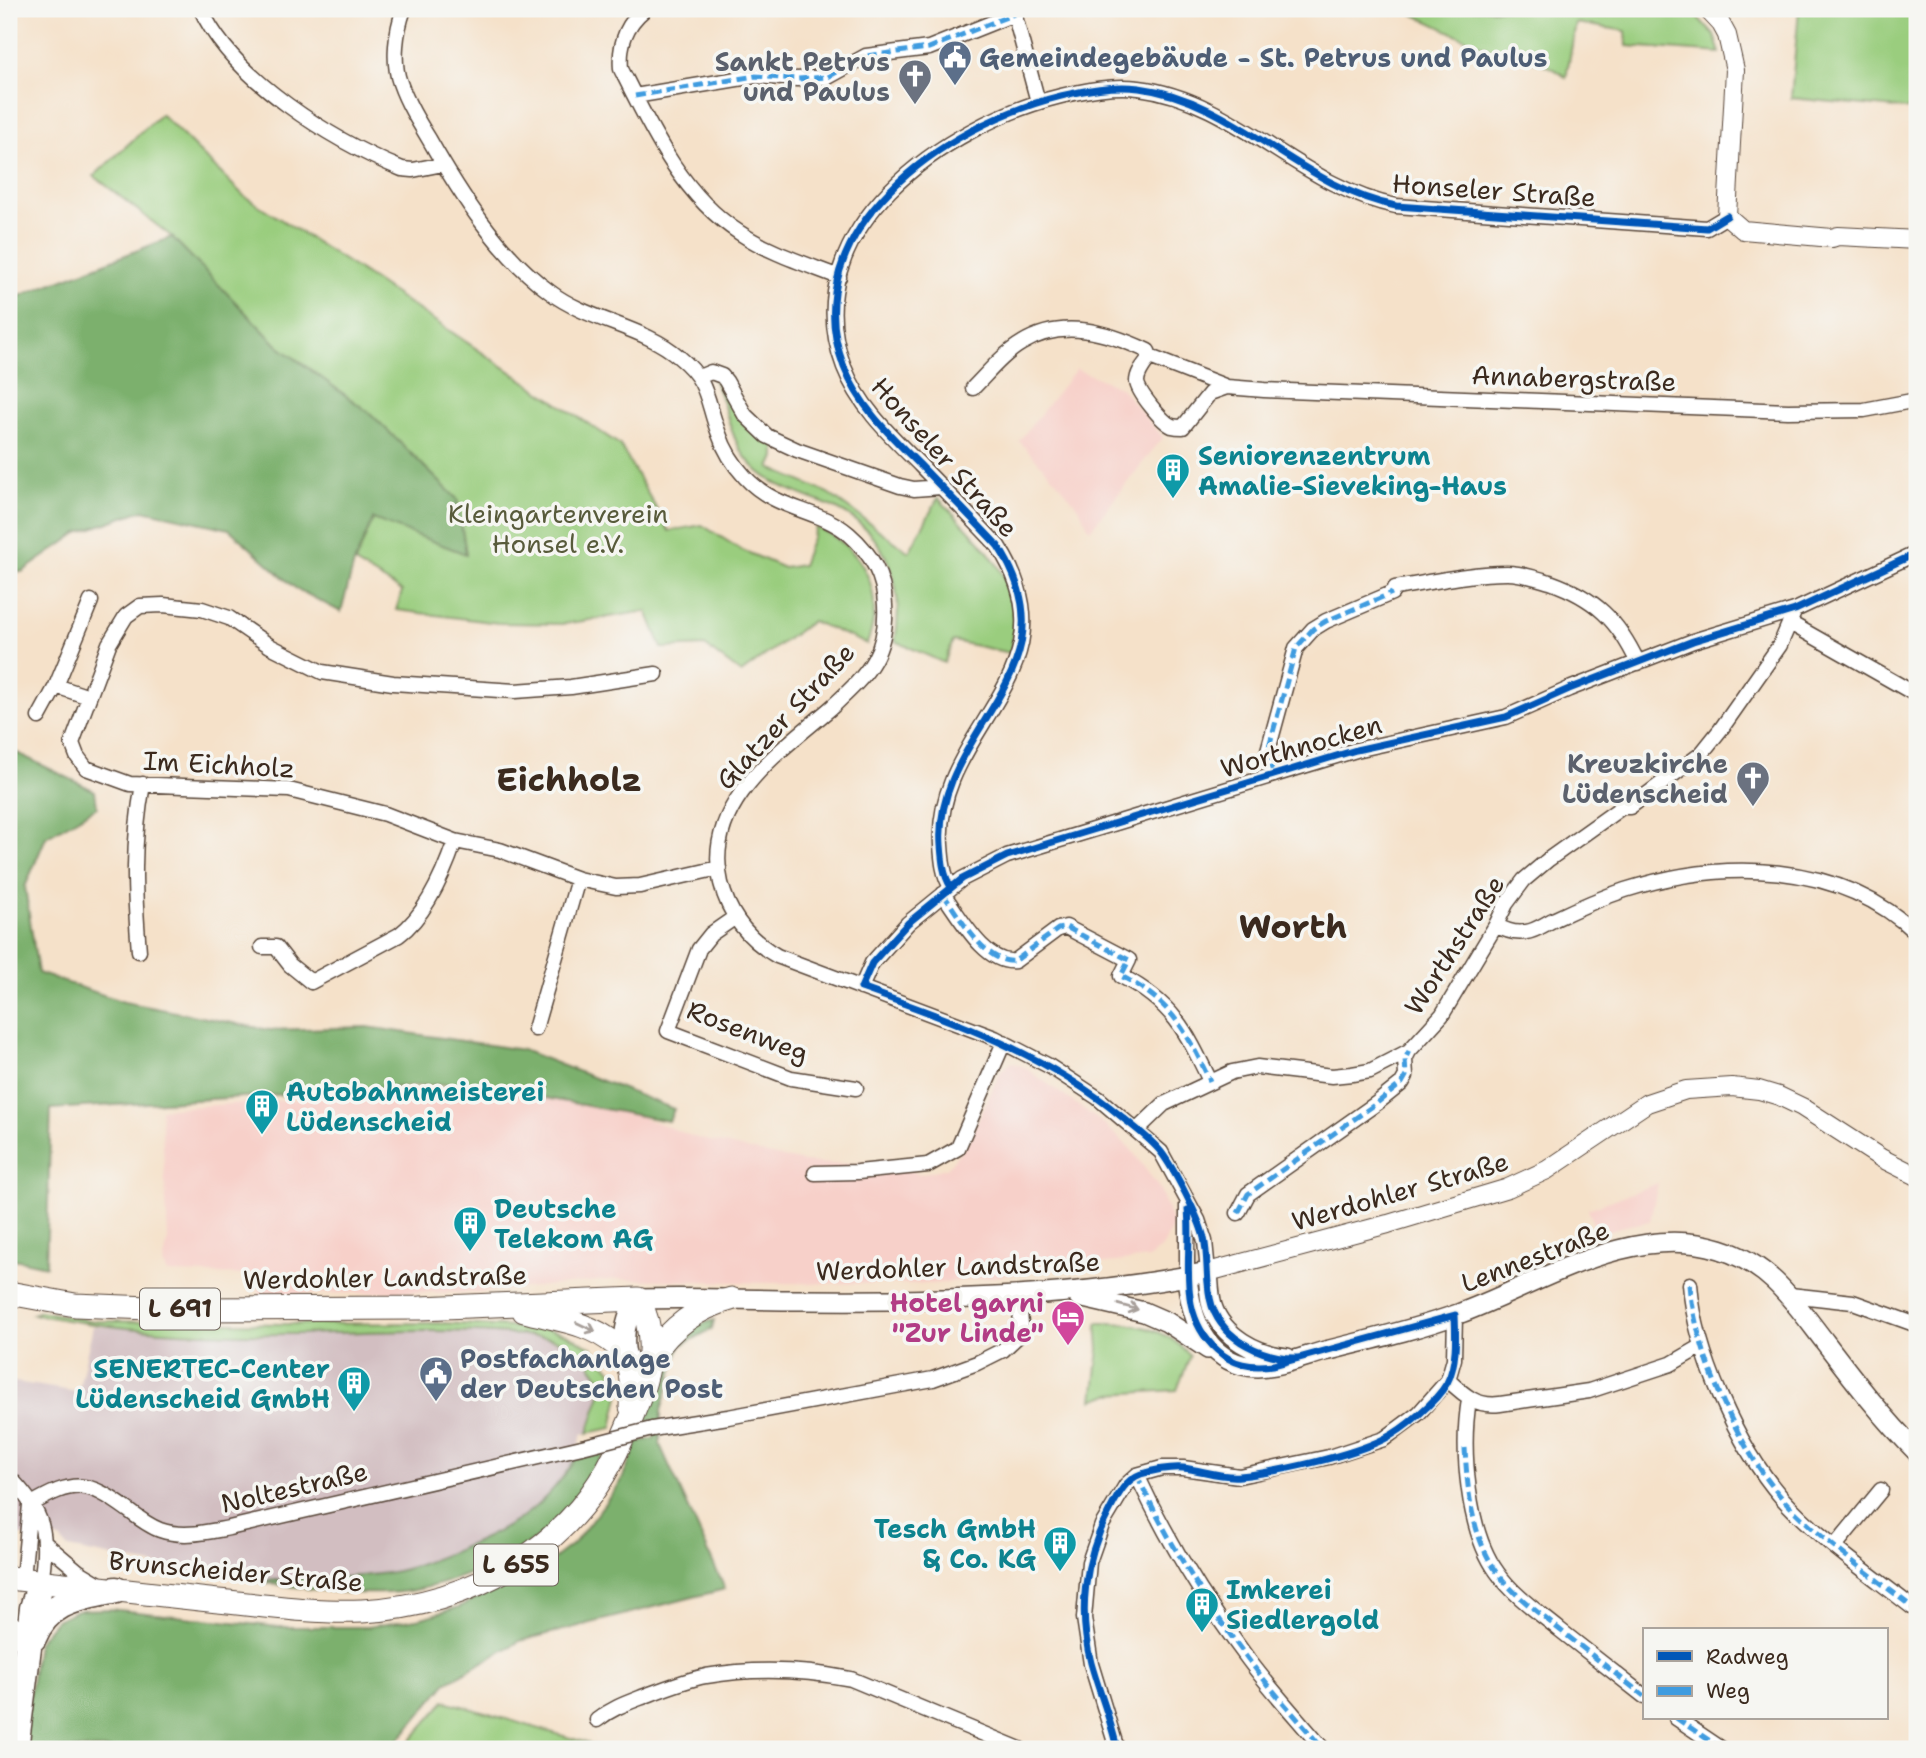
<svg xmlns="http://www.w3.org/2000/svg" width="1926" height="1758" font-family="'Shantell Sans',sans-serif">
  <style>
    .built { fill: #f7d0c9 }
    .industrial { fill: #d2bec1 }
    .green { fill: #9acd7e; stroke: #6a7c4e; stroke-width: 2 }
    .forest { fill: #7bb06d; stroke: #5b6d46; stroke-width: 2 }
    .lines { fill: none; stroke-linecap: round; stroke-linejoin: round }
    .minor-casing { stroke: #574538; stroke-width: 17 }
    .tertiary-casing { stroke: #574538; stroke-width: 20 }
    .secondary-casing { stroke: #574538; stroke-width: 22 }
    .primary-casing { stroke: #574538; stroke-width: 25 }
    .motorway-casing { stroke: #574538; stroke-width: 29 }
    .minor { stroke: #fff; stroke-width: 14 }
    .tertiary { stroke: #fff; stroke-width: 18 }
    .secondary { stroke: #fff; stroke-width: 19 }
    .primary { stroke: #fff; stroke-width: 23 }
    .motorway { stroke: #fff; stroke-width: 26 }
    .minor-bridge-casing { stroke: #574538; stroke-width: 17; stroke-linecap: butt }
    .minor-bridge { stroke: #fff; stroke-width: 14 }
    .quiet { stroke: #3f9ce0; stroke-width: 5; stroke-dasharray: 10 5; stroke-linecap: butt }
    .cycleway-casing { stroke: #f6f6f2; stroke-width: 11 }
    .cycleway { stroke: #0057b8; stroke-width: 7 }
    .oneway { stroke: #a79f9a }
    .labels { text-anchor: middle; dominant-baseline: central; stroke-width: 7; stroke-linejoin: round; paint-order: stroke }
    .shield { fill: #f6f6f2; stroke: #73675e; stroke-width: 2 }
    .shield-label { font-size: 24px; font-weight: bold; fill: #3b2a1e }
    .service-label { font-size: 26px; font-weight: bold; fill: #4e5e75; stroke: #f6f6f2; text-anchor: start }
    .worship-label { font-size: 26px; font-weight: bold; fill: #5b616d; stroke: #f6f6f2; text-anchor: end }
    .street-label { font-size: 26px; fill: #3b2a1e; stroke: #f6f6f2 }
    .culture-label { font-size: 26px; font-weight: bold; fill: #0d838f; stroke: #f6f6f2; text-anchor: start }
    .park-label { font-size: 26px; fill: #585b3b; stroke: #f6f6f2 }
    .hotel-label { font-size: 26px; font-weight: bold; fill: #b23c85; stroke: #f6f6f2; text-anchor: end }
    .district-label { font-size: 33px; font-weight: bold; fill: #3b2a1e; stroke: #f6f6f2 }
  </style>
  <rect width="100%" height="100%" fill="#f6f6f2"/>
  <filter id="ink" filterUnits="userSpaceOnUse"><feTurbulence type="fractalNoise" baseFrequency=".0143" numOctaves="2"/><feDisplacementMap in="SourceGraphic" scale="14" xChannelSelector="R" yChannelSelector="G"/><feConvolveMatrix kernelMatrix="1 2 1 2 8 2 1 2 1" color-interpolation-filters="sRGB"/></filter>
  <filter id="wash" filterUnits="userSpaceOnUse"><feTurbulence type="fractalNoise" baseFrequency=".00686" numOctaves="4" result="noise"/><feDisplacementMap in="SourceGraphic" scale="28" xChannelSelector="R" yChannelSelector="G"/><feGaussianBlur stdDeviation="1.57" result="paint"/><feColorMatrix in="noise" values="0 0 0 0 0 0 0 0 0 0 0 0 0 0 0 0 0 1.4 0 .05"/><feComposite in="paint" operator="in"/></filter>
  <g filter="url(#wash)">
    <rect width="100%" height="100%" fill="#f5e1c9"/>
    <path class="built" d="M1076,369l44,18 43,50 -73,93 -10,-20 -18,-23 -43,-46z
      M1011,1062l13,5 80,57 26,24 30,41 13,36 -10,21 -14,12 -217,26 -166,-1 -149,-4 -143,14 -68,-1 -145,3 -9,-20 -85,-2 -4,-9 5,-25 -7,-130 322,-23 148,27 66,25 106,24 31,2 54,-2 31,12 28,-6 20,-25 34,-72z
      M1658,1183l-8,38 -30,6 -23,10 -9,-28z"/>
    <path class="industrial" d="M93,1326l97,7 96,1 162,-4 92,7 26,6 27,22 11,21 -16,47 -6,1 -7,25 -19,29 -24,22 -29,20 -81,35 -42,9 -124,7 -53,-6 -135,-27 -8,-9 -51,-5v-153l69,11z"/>
    <path class="green" d="M1402,9h288l24,26 6,18 -93,-7 -1,-15 -50,-8 -10,55c-19,-19 -46,-18 -70,-27 -32,-11 -63,-28 -94,-42z
      M1799,9h118v101l-126,-12z
      M161,114l82,81 116,75 261,175 49,86 33,-6 38,24 44,19 18,-3 14,-38c49,22 70,66 51,117l-55,-23 -71,52 -36,-27 -43,2 -15,-37 -83,13 -66,-1 -102,-13 6,-19 -47,-28 18,-45 93,36 -9,-55 -86,-85 -93,-68 -106,-109 -78,-61z
      M713,379l6,1 56,64v13l-5,11 58,25 81,59 29,-54c45,47 90,82 72,155l-57,-12 -9,22 -49,-22c10,-54 -6,-106 -58,-132 -29,-14 -61,-19 -84,-43 -25,-25 -24,-58 -40,-87z
      M40,1311l54,10 191,3 158,-1 104,6 21,6 23,12 20,23 8,26 -7,32 -24,5 16,-48c-9,-16 -21,-33 -39,-42 -17,-8 -39,-7 -57,-9 -74,-6 -148,-1 -222,0 -87,1 -168,-3 -253,-20z
      M1097,1323c34,-1 70,4 93,33l-13,34 -67,4 -17,6 6,-51z
      M445,1701l163,48h-205z"/>
    <path class="forest" d="M172,237l106,109 93,68 86,85 9,55 -93,-35 -19,44 -13,49 -46,-24 -66,-59 -86,-19 -65,23 -56,39 -13,-2v-270z
      M9,749l86,42 2,16 -51,30 -21,50 13,86 86,29 145,28 98,-3 156,23 151,59 -5,12 -204,-38 -414,26 -5,157 -37,-8z
      M714,1320l-2,9 -32,17 -19,65 -1,34 65,144 -205,52 -74,42 -55,66h-369l15,-106 19,-23 21,-10 32,-1 170,18h89l54,-9 37,-11 86,-42 30,-23 46,-60 17,-40 17,-4 -3,-18 -8,2c8,-31 14,-68 39,-91 6,-6 22,-8 31,-11z
      M605,1451c-13,25 -28,51 -48,70 -39,37 -115,70 -169,72 -45,2 -88,-5 -132,-12 41,-2 82,-2 123,-7 27,-3 51,-13 76,-23 55,-23 88,-40 120,-92z"/>
  </g>
  <g filter="url(#ink)">
    <g class="lines">
      <g class="minor-casing">
        <path id="minor" d="M201,9c31,70 132,132 201,160l11,1 30,-6
          M404,9c-8,22 -12,52 -4,74 7,20 18,38 29,56 31,55 69,115 121,153 38,29 95,35 129,65 31,25 27,44 40,77 5,15 15,31 26,43 31,34 73,31 104,57 22,19 35,42 36,71 1,18 -2,39 -11,55 -10,18 -27,33 -42,47 -52,45 -130,96 -111,176 8,32 28,57 56,73l218,82 54,28 49,32 63,54 37,68 7,21 3,31
          M645,9c-20,16 -26,36 -24,60 30,60 61,127 119,164 30,20 66,31 99,44
          M1013,9l25,93
          M635,96l120,-20 42,3 31,-2 38,-21 63,-8 85,-34
          M699,377l12,-5 11,4 4,5 19,34 22,21 30,14 103,36 14,3 27,-2
          M1227,387l-17,6 -27,34c-3,0 -7,0 -11,-1 -10,-4 -34,-34 -35,-44 0,-10 8,-18 13,-25l77,30 37,3 524,21 76,-1 53,-10
          M973,388c15,-15 30,-34 49,-45 41,-25 85,-11 126,8l2,6
          M1395,588c37,-6 75,-15 112,-15 15,0 29,5 43,9 45,16 68,38 88,81
          M1790,623l127,72
          M656,674l-85,13 -56,4 -122,-8 -71,-11 -52,-26 -41,-28 -27,-9 -39,-4 -23,1 -14,10 -17,28 -37,99 5,13 9,12 44,16 159,6 96,24 70,27 45,9 78,29 38,8 24,-1 79,-18
          M56,686l33,11
          M39,717l17,-31 35,-85
          M1274,775l-7,-21 29,-106 17,-19 13,-8 66,-28
          M951,887c-8,-12 -9,-28 -10,-42 -8,-117 140,-172 57,-299 -25,-27 -51,-53 -77,-80 -30,-30 -61,-58 -77,-99 -52,-137 102,-243 217,-271 25,-6 51,-11 78,-8 97,12 163,100 257,118l311,22 20,-12
          M943,894c16,21 42,71 72,67l43,-32 8,-2 63,33 -8,16c52,27 65,55 89,105
          M734,918l-23,16 -12,15 -31,82 123,47 65,10
          M1496,925c10,6 19,9 30,7 10,-1 20,-9 29,-13 23,-11 46,-21 70,-29 96,-31 215,-30 292,44
          M262,947h14l14,18 21,17 88,-47c28,-21 45,-62 56,-94
          M139,951c-5,-61 -7,-107 4,-167
          M861,988l11,-25 36,-40 54,-44 45,-23 349,-106 150,-33 63,-28 124,-48 102,-31 122,-57
          M535,1029l43,-150
          M1137,1130l27,-26 68,-32 25,-5 75,9 20,-2 18,-3 39,-20 33,-36 54,-90 10,-21 18,-24 25,-21 73,-52h8l71,-53 20,-25 59,-84 15,-35
          M815,1173l43,-1 70,-7 30,-17 46,-106
          M1187,1204v72
          M1238,1213l10,-19 129,-91 25,-20 4,-7 -1,-17 4,-8
          M1690,1284c5,68 47,162 92,214 38,42 91,78 135,113
          M1790,1295l63,7 64,23
          M1448,1380c17,16 29,27 52,24l89,-13 82,-27 31,-18
          M1469,1400c-8,48 -2,131 28,172 16,23 41,40 63,58 28,22 56,44 84,66
          M652,1429l76,-12 205,-38 44,-16 26,-13 16,-15 2,-10 -2,-30
          M1137,1475c29,63 69,128 111,184 23,31 50,60 75,90
          M9,1477c35,35 40,57 32,105
          M30,1505c44,-26 57,-25 98,5 9,7 21,16 32,20 23,8 46,2 69,-2l353,-81
          M46,1544l32,27 20,12
          M1835,1546l46,-56
          M23,1579l7,-74
          M1676,1718l46,31
          M597,1720c16,-13 33,-18 53,-26 18,-7 36,-14 56,-18 47,-8 99,-6 145,3l169,70
          M1117,1749l-26,-85 -7,-46 5,-56 13,-37 24,-40 11,-10 25,-7h21l56,8 90,-19 55,-18 35,-26 29,-33 6,-21 1,-44"/>
      </g>
      <g class="tertiary-casing">
        <path id="tertiary" d="M1707,9l14,15 6,11 8,35 -8,146 16,14 89,8 6,-2 79,4
          M1208,1272l180,-48 120,-36 39,-18 100,-67 39,-13 46,-3 27,3 20,6 23,11 79,51 36,18"/>
      </g>
      <g class="secondary-casing">
        <path id="secondary" d="M1187,1276c3,36 15,78 55,89 26,7 57,-7 83,-14 44,-11 89,-21 133,-37 80,-29 173,-93 262,-65 51,16 74,53 105,93 29,38 58,76 92,110
          M1079,1297l65,15 23,10 41,27
          M626,1355c-4,-21 0,-39 12,-56 55,-2 110,1 166,1 134,1 272,-1 404,-28 1,11 1,23 4,34 10,31 45,49 75,52"/>
      </g>
      <g class="primary-casing">
        <path id="primary" d="M9,1293l66,12 99,4 246,-1 218,-9c27,48 4,94 -16,140 -44,106 -148,166 -260,172 -50,2 -102,-6 -153,-11 -67,-7 -133,-15 -200,-22
          M524,1311c34,9 65,11 92,34 4,4 8,8 10,13 6,14 6,33 5,49
          M652,1356c19,-29 45,-48 79,-57"/>
      </g>
      <g class="motorway-casing">
        <path id="motorway" d="M9,1628l5,6
          M33,1638c15,-38 47,-40 83,-48
          M15,1749l18,-141 8,-26"/>
      </g>
      <use href="#minor" class="minor"/>
      <use href="#tertiary" class="tertiary"/>
      <use href="#secondary" class="secondary"/>
      <use href="#primary" class="primary"/>
      <use href="#motorway" class="motorway"/>
      <g class="minor-bridge-casing">
        <path id="minor-bridge" d="M582,1447l70,-18"/>
      </g>
      <use href="#minor-bridge" class="minor-bridge"/>
      <path class="quiet" d="M635,96l120,-20 42,3 31,-2 38,-21 63,-8 85,-34
        M1274,775l-7,-21 29,-106 17,-19 13,-8 66,-28
        M943,894c16,21 42,71 72,67l43,-32 8,-2 63,33 -8,16c52,27 65,55 89,105
        M1238,1213l10,-19 129,-91 25,-20 4,-7 -1,-17 4,-8
        M1690,1284c5,68 47,162 92,214 38,42 91,78 135,113
        M1465,1448c2,40 7,90 32,124 16,23 41,40 63,58 28,22 56,44 84,66
        M1137,1475c29,63 69,128 111,184 23,31 50,60 75,90
        M1676,1718l46,31"/>
      <g class="cycleway-casing">
        <path id="cycleway" d="M951,887c-8,-12 -9,-28 -10,-42 -8,-117 140,-172 57,-299 -25,-27 -51,-53 -77,-80 -30,-30 -61,-58 -77,-99 -52,-137 102,-243 217,-271 25,-6 51,-11 78,-8 97,12 163,100 257,118l311,22 20,-12
          M1298,1358c-33,1 -74,-17 -86,-52 -7,-21 -3,-46 -8,-68 -5,-21 -30,-69 -43,-86 -10,-13 -26,-24 -39,-35 -77,-64 -169,-96 -261,-129l11,-25 36,-40 54,-44 45,-23 349,-106 150,-33 63,-28 124,-48 102,-31 122,-57
          M1117,1749c-6,-29 -18,-57 -26,-86 -13,-51 -7,-103 17,-149 8,-15 16,-34 33,-40 14,-4 27,-7 42,-6 19,2 38,10 57,8 38,-4 110,-20 144,-37 19,-9 52,-37 63,-56 10,-19 9,-46 8,-68l-182,50c-22,3 -40,0 -56,-15 -42,-38 -24,-91 -29,-140"/>
      </g>
      <use href="#cycleway" class="cycleway"/>
    </g>
    <defs><path id="oneway-shaft" d="M-6 0H5M1.5-3L5.5 0L1.5 3" fill="none" stroke-width="1.6" stroke-linecap="round" stroke-linejoin="round" transform="scale(1.75)"/></defs>
    <g class="oneway">
      <use href="#oneway-shaft" transform="translate(1128 1307) rotate(15)"/>
      <use href="#oneway-shaft" transform="translate(586 1327) rotate(25)"/>
    </g>
  </g>
  <defs>
    <g id="civic-pin" transform="scale(1.75)"><path d="M0 17L-7.5 6A9.5 9.5 0 1 1 7.5 6Z" fill="#5c6f8a" stroke="#f6f6f2"/><path d="M-.6-6.5H3V-4.5H.6V-3L4-1V1h2V6H-6V1h2V-1L-.6-3ZM-1.2 2.5V6h2.4V2.5Z" fill="#fff"/></g>
    <g id="church-pin" transform="scale(1.75)"><path d="M0 17L-7.5 6A9.5 9.5 0 1 1 7.5 6Z" fill="#6b7280" stroke="#f6f6f2"/><path d="M-1.2-6h2.4v3.5h3.3v2.4h-3.3V6h-2.4V-.1h-3.3v-2.4h3.3Z" fill="#fff"/></g>
    <g id="building-pin" transform="scale(1.75)"><path d="M0 17L-7.5 6A9.5 9.5 0 1 1 7.5 6Z" fill="#0f9aa8" stroke="#f6f6f2"/><path d="M-4-6H4V6H1V3H-1V6H-4ZM-2.5-4.3h1.7v1.8h-1.7ZM.8-4.3h1.7v1.8H.8ZM-2.5-1h1.7V.8h-1.7ZM.8-1h1.7V.8H.8Z" fill="#fff"/></g>
    <g id="hotel-pin" transform="scale(1.75)"><path d="M0 17L-7.5 6A9.5 9.5 0 1 1 7.5 6Z" fill="#d1479c" stroke="#f6f6f2"/><path d="M-6-4.5h1.5V1H6V5H4.5V3h-9V5H-6ZM-4 0a1.8 1.8 0 1 1 3.6 0ZM.5 0V-2.5h3Q6-2.5 6 0Z" fill="#fff"/></g>
  </defs>
  <g fill-rule="evenodd">
    <use href="#civic-pin" x="955" y="57"/>
    <use href="#church-pin" x="915" y="76"/>
    <use href="#building-pin" x="1173" y="470"/>
    <use href="#church-pin" x="1753" y="778"/>
    <use href="#building-pin" x="262" y="1106"/>
    <use href="#building-pin" x="470" y="1223"/>
    <use href="#hotel-pin" x="1068" y="1317"/>
    <use href="#civic-pin" x="436" y="1373"/>
    <use href="#building-pin" x="354" y="1383"/>
    <use href="#building-pin" x="1060" y="1543"/>
    <use href="#building-pin" x="1202" y="1604"/>
  </g>
  <g class="labels">
    <g class="shield">
      <rect x="140" y="1288.5" width="80" height="41" rx="5"/>
      <rect x="474" y="1544.5" width="84" height="41" rx="5"/>
    </g>
    <g class="shield-label">
      <text x="180" y="1309">L 691</text>
      <text x="516" y="1565">L 655</text>
    </g>
    <g class="service-label">
      <text x="979" y="57">Gemeindegebäude - St. Petrus und Paulus</text>
      <text x="460" y="1358">Postfachanlage<tspan x="460" dy="30">der Deutschen Post</tspan></text>
    </g>
    <g class="worship-label">
      <text x="890" y="61">Sankt Petrus<tspan x="890" dy="30">und Paulus</tspan></text>
      <text x="1728" y="763">Kreuzkirche<tspan x="1728" dy="30">Lüdenscheid</tspan></text>
    </g>
    <g class="street-label">
      <text transform="translate(1494 190) rotate(4)">Honseler Straße</text>
      <text transform="translate(1574 378) rotate(2)">Annabergstraße</text>
      <text transform="translate(945 457) rotate(48)">Honseler Straße</text>
      <text transform="translate(785 716) rotate(-47)">Glatzer Straße</text>
      <text transform="translate(1301 746) rotate(-16)">Worthnocken</text>
      <text transform="translate(219 764) rotate(3)">Im Eichholz</text>
      <text transform="translate(1454 945) rotate(-57)">Worthstraße</text>
      <text transform="translate(748 1031) rotate(21)">Rosenweg</text>
      <text transform="translate(1400 1191) rotate(-16)">Werdohler Straße</text>
      <text transform="translate(1535 1256) rotate(-21)">Lennestraße</text>
      <text transform="translate(958 1266) rotate(-2)">Werdohler Landstraße</text>
      <text transform="translate(385 1277) rotate(-1)">Werdohler Landstraße</text>
      <text transform="translate(294 1487) rotate(-13)">Noltestraße</text>
      <text transform="translate(236 1571) rotate(5)">Brunscheider Straße</text>
    </g>
    <g class="culture-label">
      <text x="1198" y="455">Seniorenzentrum<tspan x="1198" dy="30">Amalie-Sieveking-Haus</tspan></text>
      <text x="286" y="1091">Autobahnmeisterei<tspan x="286" dy="30">Lüdenscheid</tspan></text>
      <text x="494" y="1208">Deutsche<tspan x="494" dy="30">Telekom AG</tspan></text>
      <text x="330" y="1368" text-anchor="end">SENERTEC-Center<tspan x="330" dy="30">Lüdenscheid GmbH</tspan></text>
      <text x="1036" y="1528" text-anchor="end">Tesch GmbH<tspan x="1036" dy="30">&amp; Co. KG</tspan></text>
      <text x="1226" y="1589">Imkerei<tspan x="1226" dy="30">Siedlergold</tspan></text>
    </g>
    <g class="park-label">
      <text x="558" y="513">Kleingartenverein<tspan x="558" dy="30">Honsel e.V.</tspan></text>
    </g>
    <g class="hotel-label">
      <text x="1044" y="1302">Hotel garni<tspan x="1044" dy="30">"Zur Linde"</tspan></text>
    </g>
    <g class="district-label">
      <text x="569" y="779">Eichholz</text>
      <text x="1293" y="926">Worth</text>
    </g>
  </g>
  <rect width="1926" height="1758" fill="none" stroke="#f6f6f2" stroke-width="35"/>
  <rect x="1643" y="1628" width="245" height="91" fill="#f6f6f2" stroke="#aba49d" stroke-width="2"/>
  <rect x="1657" y="1651" width="35" height="10" fill="#0057b8" stroke="#aba49d" stroke-width="2"/>
  <text x="1706" y="1664" font-size="21" fill="#3b2a1e">Radweg</text>
  <rect x="1657" y="1686" width="35" height="10" fill="#3f9ce0" stroke="#aba49d" stroke-width="2"/>
  <text x="1706" y="1698" font-size="21" fill="#3b2a1e">Weg</text>
</svg>
